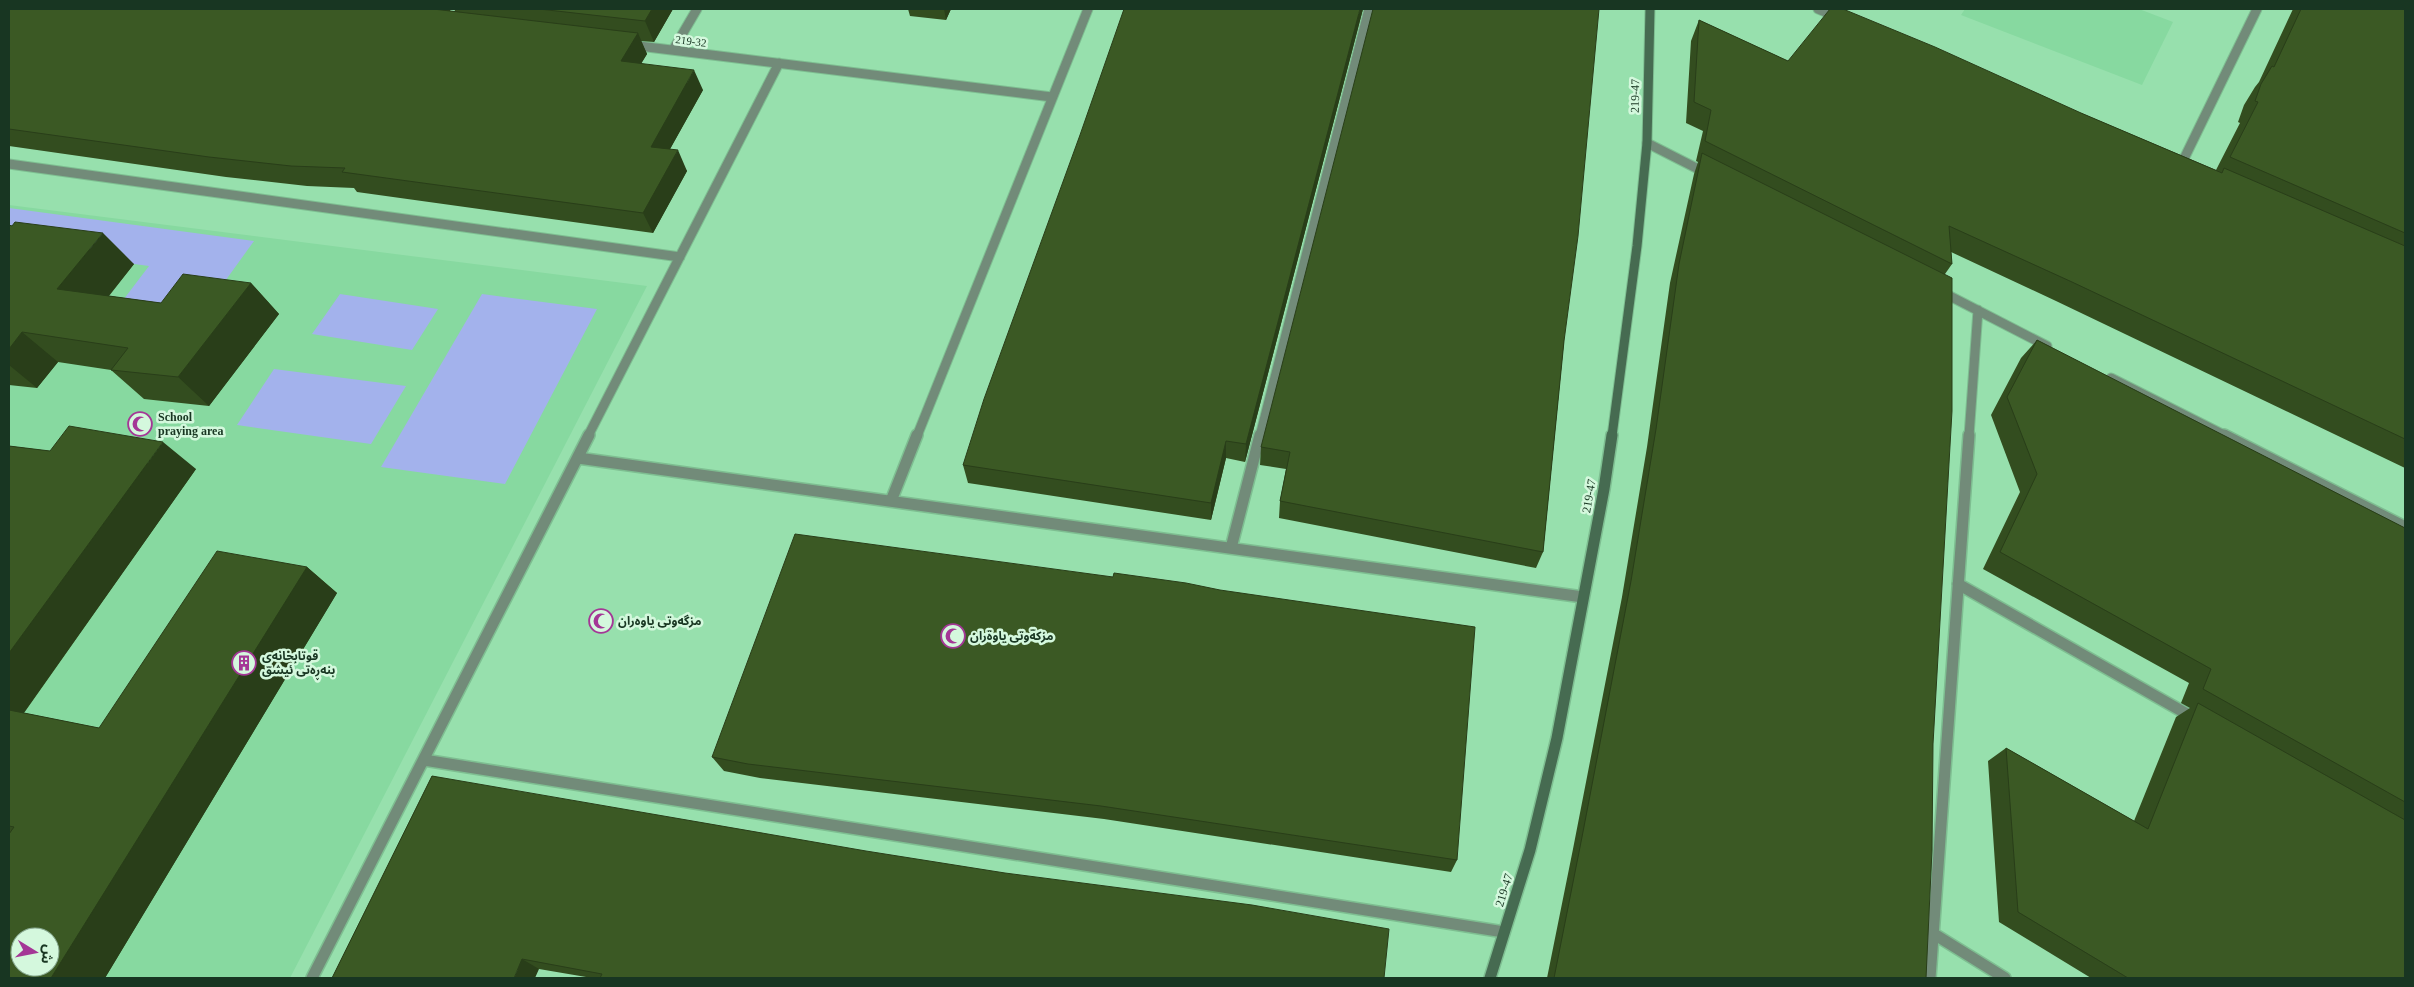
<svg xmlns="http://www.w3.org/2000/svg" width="2414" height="987" font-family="'Times New Roman','Noto Sans Arabic',serif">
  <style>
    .built { fill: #87d9a0; fill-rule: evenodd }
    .green { fill: #a3b2ec }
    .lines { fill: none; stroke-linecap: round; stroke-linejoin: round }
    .street-far1-casing { stroke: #7ebe91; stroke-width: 11 }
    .street-casing { stroke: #7ebe91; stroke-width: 14 }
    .secondary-far1-casing { stroke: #7ebe91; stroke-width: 11 }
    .secondary-casing { stroke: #7ebe91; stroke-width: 14 }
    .street-far1 { stroke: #728b79; stroke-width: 9 }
    .street { stroke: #728b79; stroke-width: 11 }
    .secondary-far1 { stroke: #466b51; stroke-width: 9 }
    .secondary { stroke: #466b51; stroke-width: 11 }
    .wall { fill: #334d1f }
    .shaded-wall { fill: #293e19 }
    .building { fill: #3b5924; stroke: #293e19; fill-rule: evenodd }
    .labels { text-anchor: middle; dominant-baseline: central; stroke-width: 5; stroke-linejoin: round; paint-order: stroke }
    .far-street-label { font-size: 11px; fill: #183622; stroke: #d4f8dd }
    .street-label { font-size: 12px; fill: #183622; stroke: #d4f8dd }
    .poi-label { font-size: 12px; font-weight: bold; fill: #183622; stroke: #d4f8dd; text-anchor: start }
  </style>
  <rect width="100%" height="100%" fill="#97e0ad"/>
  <path class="built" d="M1965,9h174l34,13 -31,63 -181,-70z
    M9,205l638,81 -357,692h-281zM20,937h30v30h-30z"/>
  <path class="green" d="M9,208l245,33 -65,90 -81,-11 41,-54 -140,-19z
    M340,294l98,15 -26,41 -100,-16z
    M482,294l115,15 -92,175 -124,-17z
    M274,369l132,17 -35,58 -134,-19z"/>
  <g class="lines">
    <g class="street-far1-casing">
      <path id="street-far1" d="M1818,9l22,9
        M631,45l421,52
        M673,50l24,-41
        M1647,143l61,31
        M9,164l671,93
        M2179,169l78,-160
        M1940,291l107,55
        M2111,378l115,58
        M588,436l191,-373
        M917,436l171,-427
        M1260,436l109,-427
        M1969,436l9,-126"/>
    </g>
    <g class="street-casing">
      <path id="street" d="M2224,435l181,92
        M578,458l1005,139
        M891,501l26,-66
        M1231,548l29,-113
        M1958,584l236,134
        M424,760l1080,172
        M1934,934l71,44
        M312,978l277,-543
        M1930,978l39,-543"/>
    </g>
    <g class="secondary-far1-casing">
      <path id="secondary-far1" d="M1612,436l25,-190 10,-103 3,-134"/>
    </g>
    <g class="secondary-casing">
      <path id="secondary" d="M1490,978l40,-128 27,-112 47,-249 8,-54"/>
    </g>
    <use href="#street-far1" class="street-far1"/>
    <use href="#street" class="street"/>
    <use href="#secondary-far1" class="secondary-far1"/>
    <use href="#secondary" class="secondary"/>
  </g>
  <path class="wall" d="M9,9h442l-1,2h5l-1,-2h219l-19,33 -13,-1 6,13 -6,9 62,27 -33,59 17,22 -34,62 -296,-41 -3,-4 -47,-2 -81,-9 -217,-31z
    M908,9h43l-5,11 -36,-4z
    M1363,9l-118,453 -19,-4 -15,62 -243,-37 -5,-18z
    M2293,9h112v459l-349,-167 -105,-49 1,12 -7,10 -19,704h-379l26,-129 49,-252 25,-150 23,-164 24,-109 4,-12 -2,-1 7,-30 -17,-8 5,-82 8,-21 89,41 293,52 135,57 24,-47 -2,-1 6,-17 11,-18 4,-5z
    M9,225l125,39 -25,32 52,7 90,-20 28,31 -70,92 -65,-7 -33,-29 -53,-8 -21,26 -28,-3z
    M2037,340l368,188v450h-314l-92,-56 -11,-161 18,-13 128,73 42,-104 14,-9 -9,-5 8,-20 -206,-114 37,-77 -29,-77 30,-57z
    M1564,341l-21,211 -7,16 -257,-50 1,-17 6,-32 -26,-4 1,-18z
    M9,446l187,23 -172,244 75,15 208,-161 30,26 -232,385h-96z
    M1113,577l344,283 -6,12 -347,-53 -344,-41 -36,-7 -12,-14z
    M432,776l952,202h-792l-53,-9 -207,9z"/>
  <path class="shaded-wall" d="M440,9h11l-6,8z
    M652,9h21l-19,33 -9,-21z
    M944,9h7l-5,11z
    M1360,9h3l-118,453 1,-18z
    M638,33l9,21 -16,27 -10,-20z
    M694,70l9,20 -43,77 -9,-20z
    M678,150l9,21 -34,62 -10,-20z
    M103,233l31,31 -44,55 -33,-30z
    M251,283l28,31 -70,92 -31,-29z
    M22,332l36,30 -21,26 -28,-23v-16z
    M1226,441v17l-15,62v-17z
    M163,442l33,27 -181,256 -6,-3v-69z
    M307,567l30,26 -232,385h-54z
    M522,959l17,10 -4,9h-21z"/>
  <path class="building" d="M9,9h424l205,24 -17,28 73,9 -43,77 27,3 -35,63 -301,-41 3,-4 -54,-2 -82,-9 -200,-28z
    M539,9h113l-7,12z
    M1124,9h236l-114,435 -20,-3 -15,62 -248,-38 21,-66 96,-264z
    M1373,9h226l-21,227 -14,105 -21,211 -263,-51 10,-49 -29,-5z
    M1830,9h13l92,38 146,66 141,60 2,-5 181,78v193l-333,-157 -123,-56 3,38 -247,-123 6,-31 -17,-8 5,-82 89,41z
    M2301,9h104v224l-175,-76 28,-55 -3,-1 6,-17 11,-18 2,1z
    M1702,153l250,125v133l-19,333 -1,106 -6,128h-372l28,-141 49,-256 25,-152 23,-165z
    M15,222l88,11 -46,56 104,14 22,-29 68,9 -73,94 -67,-7 17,-22 -106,-16 -13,17v-124l3,1z
    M2037,340l368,188v274l-202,-113 8,-20 -211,-117 37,-78 -30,-77z
    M69,426l94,16 -154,211v-207l41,5z
    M795,534l318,43 1,-4 72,10 34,7 255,37 -18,233 -356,-54 -353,-42 -36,-7z
    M217,551l90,16 -256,411h-42v-144l5,-7 -5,-1v-116l90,18zM20,937h30v30h-30z
    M2198,703l207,117v158h-277l-110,-66 -12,-164 142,81z
    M432,776l434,75 139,22 247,32 137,24 -5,49h-784l2,-4 -80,-15 -8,19h-182z"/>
  <defs>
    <g id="mosque-ring" transform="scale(1.25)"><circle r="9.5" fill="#d4f8dd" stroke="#a43796" stroke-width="1.5"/><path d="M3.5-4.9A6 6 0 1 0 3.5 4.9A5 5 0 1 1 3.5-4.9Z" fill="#a43796"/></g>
    <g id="building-ring" transform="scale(1.25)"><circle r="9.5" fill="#d4f8dd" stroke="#a43796" stroke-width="1.5"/><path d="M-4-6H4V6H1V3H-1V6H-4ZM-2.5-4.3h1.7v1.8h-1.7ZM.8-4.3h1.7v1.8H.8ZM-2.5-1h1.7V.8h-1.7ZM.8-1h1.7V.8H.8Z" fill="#a43796"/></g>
  </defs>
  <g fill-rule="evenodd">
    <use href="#mosque-ring" x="140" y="424"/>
    <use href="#mosque-ring" x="601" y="621"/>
    <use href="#mosque-ring" x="953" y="636"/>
    <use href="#building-ring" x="244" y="663"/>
  </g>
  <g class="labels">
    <g class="far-street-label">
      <text transform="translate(691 41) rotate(7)">219-32</text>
    </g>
    <g class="street-label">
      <text transform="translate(1635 96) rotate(-89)">219-47</text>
      <text transform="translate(1589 496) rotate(-80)">219-47</text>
      <text transform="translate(1504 890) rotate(-73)">219-47</text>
    </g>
    <g class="poi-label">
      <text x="158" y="417">School<tspan x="158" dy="14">praying area</tspan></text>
      <text x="618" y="621">مزگەوتی یاوەران</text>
      <text x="970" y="636">مزكةوتى ياوةران</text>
      <text x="262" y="656">قوتابخانەی<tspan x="262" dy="14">بنەڕەتی ئیشق</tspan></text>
    </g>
  </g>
  <rect width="2414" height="987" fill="none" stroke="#183622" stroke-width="20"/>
  <g transform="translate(35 952) rotate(100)"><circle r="24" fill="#d4f8dd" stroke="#89aa92"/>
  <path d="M0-4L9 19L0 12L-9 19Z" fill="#a43796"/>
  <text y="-8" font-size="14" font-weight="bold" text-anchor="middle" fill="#183622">ش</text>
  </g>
</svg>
